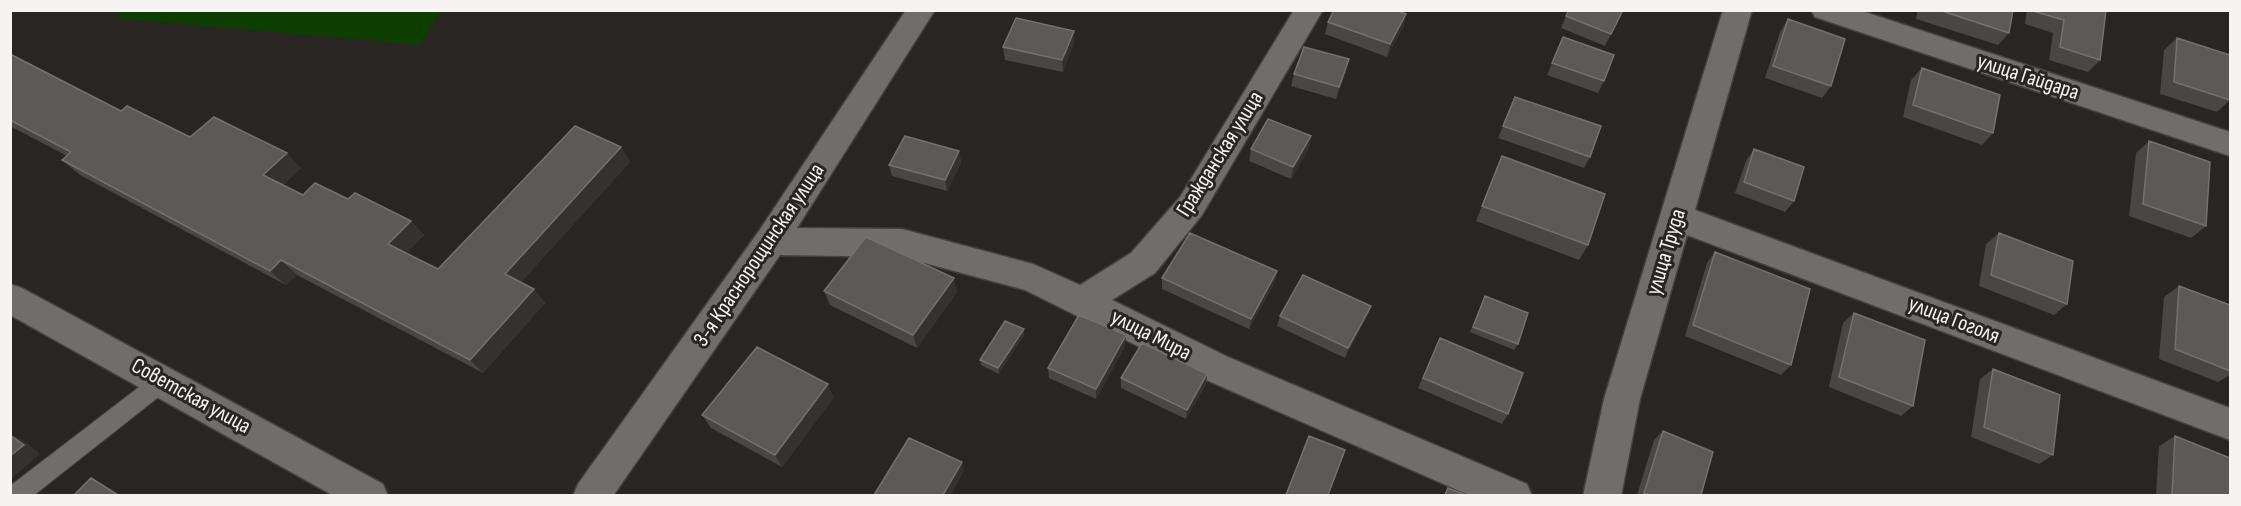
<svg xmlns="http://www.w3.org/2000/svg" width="2241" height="506" font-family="'Sofia Sans Condensed',sans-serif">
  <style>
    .green { fill: #0d3e00 }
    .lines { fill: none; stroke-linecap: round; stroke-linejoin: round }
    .service-casing { stroke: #43413f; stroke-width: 2 }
    .minor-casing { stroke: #43413f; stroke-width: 3 }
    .tertiary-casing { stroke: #43413f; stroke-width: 3 }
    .service { fill: #706d6a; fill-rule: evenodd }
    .minor { fill: #706d6a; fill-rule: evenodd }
    .tertiary { fill: #706d6a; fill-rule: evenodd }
    .wall { fill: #4a4645 }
    .shaded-wall { fill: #353130 }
    .building { fill: #5c5958; stroke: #747170; stroke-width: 1.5 }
    .labels { text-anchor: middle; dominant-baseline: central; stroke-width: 6; stroke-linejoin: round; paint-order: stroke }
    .street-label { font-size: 22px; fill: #f6f4f2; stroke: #282523 }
  </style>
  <rect width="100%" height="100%" fill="#282523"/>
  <path class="green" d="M120,11v-1l320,1 -20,34 -305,-27z"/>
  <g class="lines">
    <g class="service-casing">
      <path id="service" d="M163,372l7,2 3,7 -3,7 -137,108h-23v-10l146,-112z"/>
    </g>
    <g class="minor-casing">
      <path id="minor" d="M906,10h29l-138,218 105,1 131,35 47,21 51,-32 49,-56 114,-187h29l-121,205 -47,58 -43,27 116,57 299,127 5,12h-61l-267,-117 -179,-89 -123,-33 -122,-2 -167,241h-40l5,-12 181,-253z
        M1723,10h29l-57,200 535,198v32l-543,-205 -47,164 -19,97h-38l21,-97z
        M1811,10h48l371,122v24l-415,-139z"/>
    </g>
    <g class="tertiary-casing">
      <path id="tertiary" d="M10,284l12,4 361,196 5,12h-54l-324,-181z"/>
    </g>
    <use href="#service" class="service"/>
    <use href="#minor" class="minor"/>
    <use href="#tertiary" class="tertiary"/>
  </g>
  <path class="wall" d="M1623,10l-18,36 -44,-18 5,-12z
    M1918,10h95l-4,23 -11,12 -82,-26z
    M2027,10h79l-6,50 -12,12 -39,-12 4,-27 -28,-9z
    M1406,14l-3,13 -16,30 -62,-23 3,-12z
    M1788,19l43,67 -9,12 -57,-20 15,-46z
    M1074,31v12l-11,29 -58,-12 -2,-13z
    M1563,37l41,44 -6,12 -51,-18z
    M2177,38l53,62 -13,12 -57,-18 4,-44z
    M10,54l111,57 69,26 111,31 -18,17 20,10 45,4 63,22 13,14 -18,18 32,16 183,-122 9,15 -109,120 13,7 11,14 -62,70 -186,-98 -11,10 -206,-110 -18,-15 5,-4 -57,-30z
    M1349,59l-3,13 -10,27 -45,-13 3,-12z
    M1922,68l71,65 -11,12 -79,-28 8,-37z
    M1515,97l75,60 -6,11 -86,-30z
    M1311,136l-2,12 -18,31 -42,-18 2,-12z
    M2149,141l57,85 -15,12 -62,-22 7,-63z
    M1754,149l40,52 -9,11 -50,-19 11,-32z
    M959,151l2,12 -14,28 -55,-15 -3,-11z
    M1502,156l86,89 -9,15 -103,-39z
    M1999,233l68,71 -13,11 -75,-29 7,-42z
    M1715,252l76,113 -10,10 -96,-39 22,-73z
    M1277,271l-2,11 -26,47 -87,-40v-11z
    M2179,286l51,19v70l-12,7 -59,-23 5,-62z
    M824,291l133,1 -40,56 -87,-43z
    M1485,296l33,48 -4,6 -44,-18z
    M1371,306l-4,10 -22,42 -68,-32 3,-10z
    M1854,313l59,93 -12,10 -72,-29 14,-64z
    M1024,329v6l-25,39 -18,-9 -1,-5z
    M1126,335l-1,11 -29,53 -47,-21 -1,-10z
    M1440,338l68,76 -6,10 -84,-36z
    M1993,369l60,86 -14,9 -68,-27 9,-58z
    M1207,374l-1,10 -20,35 -65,-31v-10z
    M834,397l-52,70 -71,-39 -9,-13z
    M1663,431l38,64h-64l17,-55z
    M2175,436l55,59h-74l3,-49z"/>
  <path class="shaded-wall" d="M1406,14l-3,13 -16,30 3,-13z
    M1074,31v12l-11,29 -1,-12z
    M1349,59l-3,13 -10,27 3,-12z
    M1311,136l-2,12 -18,31 2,-12z
    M621,147l9,15 -114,126 -11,-14z
    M959,151l2,12 -14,28 -2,-11z
    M287,153l14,15 -23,22 -15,-15z
    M411,221l13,14 -23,24 -13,-15z
    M281,260l16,15 -11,10 -16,-14z
    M1277,271l-2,11 -26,47 2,-10z
    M954,278l3,14 -40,56 -4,-13z
    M534,289l11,14 -62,70 -13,-13z
    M1371,306l-4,10 -22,42 3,-10z
    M1024,329v6l-25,39 -1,-6z
    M1126,335l-1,11 -29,53v-10z
    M1207,374l-1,10 -20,35 1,-9z
    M828,384l6,13 -52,70 -7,-12z
    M10,434l14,7 16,13 -30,26z
    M962,462l2,9 -13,24h-8z
    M91,478l17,9 12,8h-2z"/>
  <path class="building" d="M1334,10h62l10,4 -16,30 -62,-22z
    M1569,10h54l-12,24 -45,-18z
    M1939,10h74l-4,23z
    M2037,10h69l-6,50 -40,-13 4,-27 -28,-8z
    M1016,18l58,13 -12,29 -59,-13z
    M1788,19l57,20 -14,47 -58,-20z
    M1563,37l51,18 -10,26 -52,-18z
    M2177,38l53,17v45l-56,-18z
    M1304,47l45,12 -10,28 -45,-13z
    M10,54l111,57 6,-5 63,31 24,-20 73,36 -24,22 40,20 12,-12 33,16 7,-6 56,28 -23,23 50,25 137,-143 46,21 -116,127 29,15 -64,71 -189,-100 -11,11 -208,-111 9,-8 -61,-32z
    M1922,68l78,27 -7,38 -80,-28z
    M1515,97l86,29 -11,31 -87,-31z
    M1268,119l43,17 -18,31 -42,-18z
    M905,136l54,15 -14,29 -56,-15z
    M2149,141l61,21 -4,64 -63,-22z
    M1754,149l50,18 -10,34 -50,-19z
    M1502,156l103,38 -17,51 -106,-39z
    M1190,233l87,38 -26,48 -89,-41z
    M1999,233l74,28 -6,43 -76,-29z
    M866,237l88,41 -41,57 -89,-44z
    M1715,252l95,37 -19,76 -98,-40z
    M1303,275l68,31 -23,42 -68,-32z
    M2179,286l51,19v66l-55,-22z
    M1485,296l43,17 -10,31 -45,-17z
    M1854,313l71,27 -12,66 -74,-29z
    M1079,315l47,20 -30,54 -48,-21z
    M1005,321l19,8 -26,39 -18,-8z
    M1440,338l83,35 -15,41 -85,-36z
    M1142,343l65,31 -20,36 -66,-32z
    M757,347l71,37 -53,71 -73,-40z
    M1993,369l67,26 -7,60 -69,-28z
    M1663,431l50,21 -12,43h-52l-5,-2z
    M10,435l14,10 -14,11z
    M1309,436l36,14 -17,45h-42z
    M2175,436l55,22v37h-58z
    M909,438l53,24 -19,33h-69z
    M91,478l27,17h-44z
    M1448,488l18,7h-21z"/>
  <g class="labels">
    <g class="street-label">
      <text transform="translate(2028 77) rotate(18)">улица Гайдара</text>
      <text transform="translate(1220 154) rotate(-58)">Гражданская улица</text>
      <text transform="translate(1666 252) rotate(-73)">улица Труда</text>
      <text transform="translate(759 255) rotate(-56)">3-я Краснорощинская улица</text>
      <text transform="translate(1954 320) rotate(21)">улица Гоголя</text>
      <text transform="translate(1151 335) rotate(27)">улица Мира</text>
      <text transform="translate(191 396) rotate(29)">Советская улица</text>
    </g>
  </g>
  <rect width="2241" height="506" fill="none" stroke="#f6f4f2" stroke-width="24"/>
</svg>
